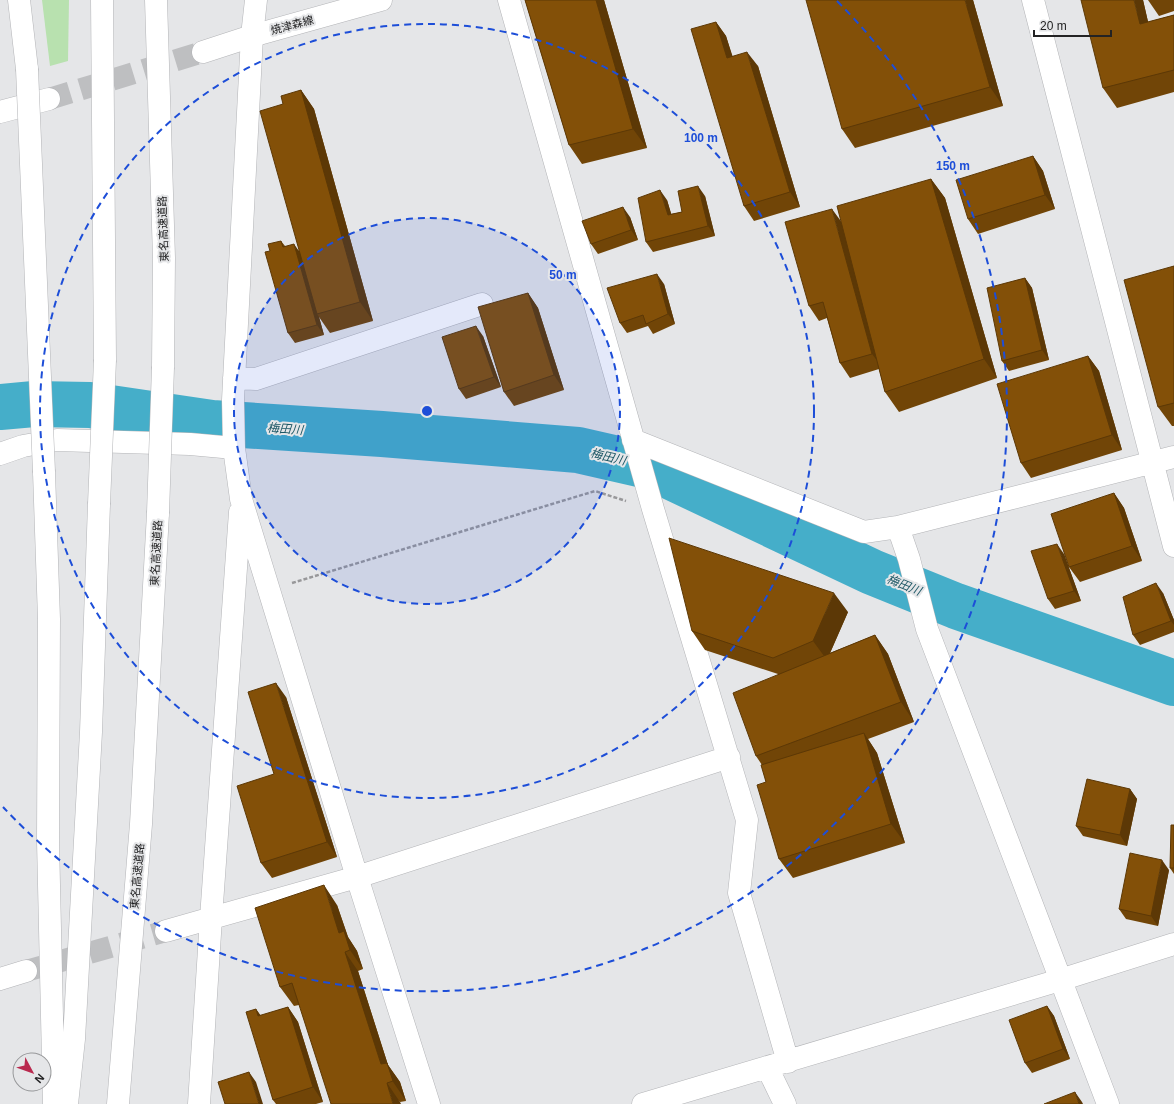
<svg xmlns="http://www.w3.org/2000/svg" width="1174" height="1104" font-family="Arial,'Noto Sans JP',sans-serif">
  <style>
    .green { fill: #b8e1af }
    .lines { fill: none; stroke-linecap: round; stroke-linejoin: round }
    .river { stroke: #45aec9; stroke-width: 46 }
    .minor-tunnel { stroke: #bebfc1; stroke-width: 22; stroke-dasharray: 22 11; stroke-linecap: butt }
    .primary-tunnel { stroke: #bebfc1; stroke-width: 22; stroke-dasharray: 22 11; stroke-linecap: butt }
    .minor-casing { stroke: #b3b4b7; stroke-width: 23 }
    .primary-casing { stroke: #b3b4b7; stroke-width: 23 }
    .motorway-casing { stroke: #b3b4b7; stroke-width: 23 }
    .path { stroke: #98989a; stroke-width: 2.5; stroke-dasharray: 4 2; stroke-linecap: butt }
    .minor { stroke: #fff; stroke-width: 22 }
    .primary { stroke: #fff; stroke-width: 22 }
    .motorway { stroke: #fff; stroke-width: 22 }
    .motorway-bridge-casing { stroke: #b3b4b7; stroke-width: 23; stroke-linecap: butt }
    .motorway-bridge { stroke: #fff; stroke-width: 22 }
    .wall { fill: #714507 }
    .shaded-wall { fill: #5c3806 }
    .building { fill: #835008; stroke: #5c3806 }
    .ring { fill: none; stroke: #1d4ed8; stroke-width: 2; stroke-dasharray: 7 5 }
    .labels { text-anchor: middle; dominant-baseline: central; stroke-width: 4; stroke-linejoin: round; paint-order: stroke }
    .street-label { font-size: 11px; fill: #232324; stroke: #e5e6e8 }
    .water-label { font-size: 12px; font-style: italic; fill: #1d5765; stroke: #e5e6e8 }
    .centre { fill: #1d4ed8; stroke: #e5e6e8; stroke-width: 2 }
    .ring-label { font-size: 12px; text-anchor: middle; font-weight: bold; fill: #1d4ed8; stroke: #e5e6e8; stroke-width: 4; stroke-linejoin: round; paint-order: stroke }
  </style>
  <rect width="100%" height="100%" fill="#e5e6e8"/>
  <path class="green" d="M42,0h27l-1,61 -18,5z"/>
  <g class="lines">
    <path class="river" d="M0,407l34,-3 56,1 122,18 170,11 196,16 70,16 224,106 84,34 218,77"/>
    <path class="minor-tunnel" d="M26,971l140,-40"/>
    <path class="primary-tunnel" d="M49,99l154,-47"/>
    <g class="minor-casing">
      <path id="minor" d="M256,0l-4,36 -19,364 1,48 7,51 116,378 72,227
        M509,0l144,509 94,311 -8,73 49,169
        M1033,0l141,546
        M234,378l22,1 226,-75
        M633,440l231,92 34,-5
        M0,454l23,-8 34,-6 133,4 44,4
        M166,931l191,-54 372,-120
        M0,979l26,-8
        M767,1067l18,37
        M199,1104l12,-186 29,-406
        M643,1104l417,-124 114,-36
        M1108,1104l-181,-475 -18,-70 -11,-32 276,-70"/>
    </g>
    <g class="primary-casing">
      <path id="primary" d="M203,52l49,-16 129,-36
        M0,112l49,-13"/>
    </g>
    <g class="motorway-casing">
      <path id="motorway" d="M19,0l8,69
        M102,0l3,360
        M156,0l8,258 -1,109
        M44,472l5,147 -1,222 6,263
        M67,1104l7,-65 17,-307 8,-228
        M118,1104l23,-280 17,-311"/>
    </g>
    <path class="path" d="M292,583l303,-92 31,10"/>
    <use href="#minor" class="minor"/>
    <use href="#primary" class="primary"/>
    <use href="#motorway" class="motorway"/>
    <g class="motorway-bridge-casing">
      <path id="motorway-bridge" d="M27,69l17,403
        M99,504l6,-144
        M158,513l5,-146"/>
    </g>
    <use href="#motorway-bridge" class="motorway-bridge"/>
  </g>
  <path class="wall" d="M525,0h79l43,148 -65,16 -13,-19z
    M973,0l30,106 -148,42 -13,-19z
    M1143,0l5,22 26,-7v77l-57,16 -14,-20z
    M1148,0h26v11l-15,5z
    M716,22l10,14 6,20 26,10 42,141 -46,14 -10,-15z
    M301,90l13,19 59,212 -43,12 -11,-16 5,18 -29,8 -7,-10 -18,-82 11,-10 4,5 15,5 -17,-147z
    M1033,156l10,15 12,38 -77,25 -10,-15z
    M931,179l14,19 52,180 -98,34 -14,-20 -6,-23 -29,9 -10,-15 -13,-45 -8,3 -10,-15 33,-83z
    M705,196l10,40 -62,16 -7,-10 21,-42 4,14 11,-2z
    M630,217l8,23 -40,14 -7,-10z
    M1174,266v160h-2l-14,-19z
    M1025,278l7,10 17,72 -40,11 -7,-10z
    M664,284l11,40 -22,10 -5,-8 -21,7 -7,-10z
    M528,293l10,15 26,82 -50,16 -10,-14z
    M483,336l18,51 -35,12 -7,-10z
    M1088,356l11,15 23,79 -91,28 -10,-15z
    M1114,493l10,15 18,53 -62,21 -11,-15z
    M1064,554l17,47 -26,8 -7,-10z
    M1163,593l11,27v12l-34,13 -7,-10z
    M848,612l-18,41 45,-18 13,19 26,68 -46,17 9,14 28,90 -112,35 -14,-19 -13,-77 -4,-17 -6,-9 22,-82 -73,-24 -13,-19z
    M286,697l51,160 -65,21 -11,-15 13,-89z
    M1130,789l7,10 -10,47 -44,-10 -7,-10z
    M1174,825v49l-4,-6z
    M1169,870l-11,56 -32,-7 -7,-10z
    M337,905l11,32 9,14 6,18 -5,2 30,94 12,17 6,19 -6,1 -101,-97 -5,1 -14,-19z
    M1047,1006l7,10 16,43 -38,14 -7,-10z
    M288,1007l10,15 25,80 -7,2h-40l-3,-4 -17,-91 5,7z"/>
  <path class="shaded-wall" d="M596,0h8l43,148 -14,-19z
    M965,0h8l30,106 -13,-19z
    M1134,0h9l10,43 -13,-19z
    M716,22l10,14 12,37 -11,-15z
    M747,52l11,14 42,141 -10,-15z
    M301,90l13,19 59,212 -13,-19z
    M1033,156l10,15 12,38 -10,-14z
    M931,179l14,19 52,180 -13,-19z
    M698,186l7,10 10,40 -7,-10z
    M660,190l7,10 8,26 -7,-11z
    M623,207l7,10 8,23 -7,-10z
    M832,209l11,15 40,144 -11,-14z
    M294,244l7,10 16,60 2,3 5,18 -7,-10z
    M657,274l7,10 11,40 -7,-10z
    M1025,278l7,10 17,72 -7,-10z
    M528,293l10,15 26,82 -10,-15z
    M476,326l7,10 18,51 -7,-10z
    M1088,356l11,15 23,79 -10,-15z
    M1114,493l10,15 18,53 -10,-15z
    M1057,544l7,10 17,47 -7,-10z
    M1156,583l7,10 11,27v5l-3,-4z
    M834,593l14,19 -21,48 -14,-19z
    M875,635l13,19 26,68 -13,-20z
    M276,683l10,14 51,160 -10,-15z
    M864,733l13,20 28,90 -14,-19z
    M1130,789l7,10 -10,47 -7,-11z
    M1162,860l7,10 -11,56 -7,-10z
    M324,885l13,20 11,32 9,14 6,18 -13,-19 -11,-17z
    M345,952l13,19 30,94 12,17 6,19 -25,-37z
    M1047,1006l7,10 16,43 -7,-10z
    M288,1007l10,15 25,80 -10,-15z
    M256,1009l10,15 -8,-8z
    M249,1072l7,10 7,22h-4z
    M387,1083l13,19 1,2h-8z
    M1075,1092l7,10 1,2h-4z"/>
  <path class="building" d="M525,0h71l37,129 -64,16z
    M806,0h159l25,87 -148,42z
    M1081,0h53l6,24 34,-9v55l-71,18z
    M716,22l11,36 20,-6 43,140 -46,14 -53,-177z
    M301,90l59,212 -43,12 -57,-203 23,-7 -2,-8z
    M1033,156l12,39 -77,24 -12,-39z
    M931,179l53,180 -99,33 -48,-186z
    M698,186l10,40 -62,16 -8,-44 22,-8 8,25 14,-3 -4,-21z
    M623,207l8,23 -40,14 -9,-23z
    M832,209l40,145 -32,9 -17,-61 -14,4 -24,-84z
    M281,241l2,6 11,-3 23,81 -29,8 -23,-81 5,-1 -2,-7z
    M1174,266v137l-16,4 -34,-127z
    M657,274l11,40 -22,10 -3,-9 -23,8 -13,-35z
    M1025,278l17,72 -40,11 -15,-73z
    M528,293l26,82 -50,17 -26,-85z
    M476,326l18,51 -35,12 -17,-52z
    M1088,356l24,79 -91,28 -24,-79z
    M1114,493l18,53 -63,21 -18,-53z
    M669,538l165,55 -21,48 -40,17 -81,-27z
    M1057,544l17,47 -26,8 -17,-48z
    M1156,583l15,38 -38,14 -10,-38z
    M875,635l26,67 -145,54 -23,-63z
    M276,683l51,159 -66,21 -24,-77 37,-12 -26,-82z
    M864,733l27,91 -112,35 -22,-74 9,-3 -5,-17z
    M1087,779l43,10 -10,46 -44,-9z
    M1171,825h3v43h-4z
    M1130,853l32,7 -11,56 -32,-7z
    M324,885l15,48 5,-2 6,19 -5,2 36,112 6,-1 6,18 -6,2 6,21h-62l-39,-121 -12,4 -25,-79z
    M1047,1006l16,43 -38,14 -16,-43z
    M288,1007l25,80 -40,13 -27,-88 10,-3 2,7z
    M249,1072l10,32h-34l-7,-22z
    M1075,1092l4,12h-35z"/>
  <circle cx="427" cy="411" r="193" fill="#1d4ed8" fill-opacity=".12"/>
  <g class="ring">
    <circle cx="427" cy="411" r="193"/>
    <circle cx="427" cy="411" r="387"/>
    <path d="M837 1A580 580 0 1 1 3 807"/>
  </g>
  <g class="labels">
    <g class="street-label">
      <text transform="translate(292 25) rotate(-15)">焼津森線</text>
      <text transform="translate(163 229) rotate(-92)">東名高速道路</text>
      <text transform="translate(156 553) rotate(-87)">東名高速道路</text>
      <text transform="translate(137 876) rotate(-85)">東名高速道路</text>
    </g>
    <g class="water-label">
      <text transform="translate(285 429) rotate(4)">梅田川</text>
      <text transform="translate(608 457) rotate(13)">梅田川</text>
      <text transform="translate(904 585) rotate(22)">梅田川</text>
    </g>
  </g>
  <circle cx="427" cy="411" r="6" class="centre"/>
  <g class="ring-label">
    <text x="701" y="142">100 m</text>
    <text x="953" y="170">150 m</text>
    <text x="563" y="279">50 m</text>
  </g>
  <g transform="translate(32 1072) rotate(131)"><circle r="19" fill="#e5e6e8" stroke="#97989a"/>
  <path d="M0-3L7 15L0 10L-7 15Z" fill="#b9294e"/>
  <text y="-6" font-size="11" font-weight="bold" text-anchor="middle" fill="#232324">N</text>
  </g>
  <path d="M1034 30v6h77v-6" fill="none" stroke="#232324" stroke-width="2"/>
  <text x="1040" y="30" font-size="12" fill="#232324" stroke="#e5e6e8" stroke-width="3" paint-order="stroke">20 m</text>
</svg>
